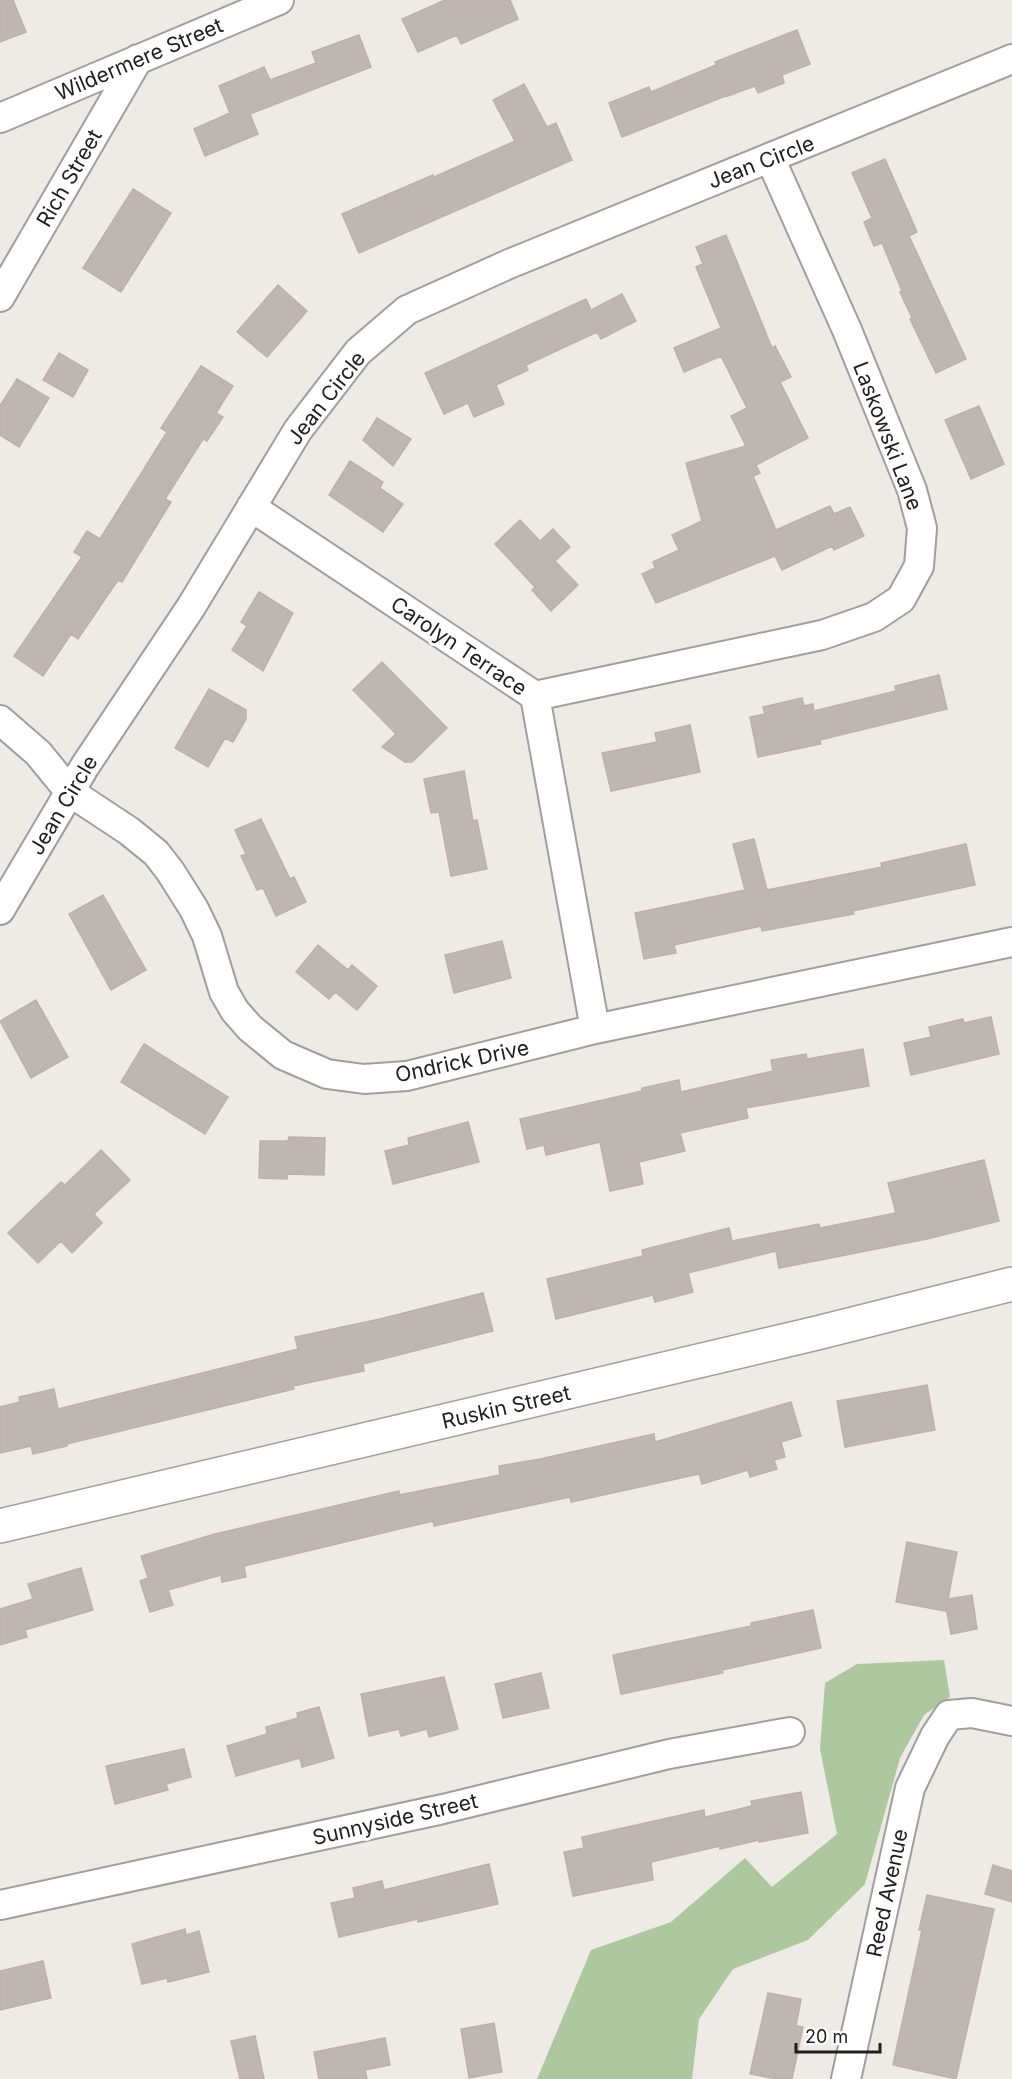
<svg xmlns="http://www.w3.org/2000/svg" width="1012" height="2079" font-family="Inter,sans-serif">
  <style>
    .forest { fill: #adc89e }
    .building { fill: #beb6b2; stroke: #beb1a9; stroke-width: 1.5 }
    .lines { fill: none; stroke-linecap: round; stroke-linejoin: round }
    .minor-casing { stroke: #9f9f9f; stroke-width: 32 }
    .tertiary-casing { stroke: #9f9f9f; stroke-width: 36 }
    .minor { stroke: #fff; stroke-width: 28 }
    .tertiary { stroke: #fff; stroke-width: 33 }
    .labels { text-anchor: middle; dominant-baseline: central; stroke-width: 6; stroke-linejoin: round; paint-order: stroke }
    .street-label { font-size: 21px; fill: #1e1e1e; stroke: #fff }
  </style>
  <rect width="100%" height="100%" fill="#eeeae5"/>
  <path class="forest" d="M944,1660l6,37 -26,18 -24,43 -35,126 -57,56 -75,29 -34,50 -7,60h-155l54,-129 80,-28 74,-64 27,29 65,-53 -17,-85 5,-66 32,-19z"/>
  <path class="building" d="M0,0h13l13,32 -26,10z
    M445,0h65l8,19 -57,25 -4,-9 -39,17 -16,-33z
    M797,30l13,34 -28,11 2,8 -26,10 -3,-7 -27,10v-1l-106,42 -13,-34 40,-16 2,5 65,-27 -1,-3z
    M359,35l12,32 -121,47 8,20 -53,22 -11,-27 36,-16 -11,-27 45,-19 6,13 46,-17 -4,-11z
    M524,84l23,43 9,-4 16,37 -213,93 -17,-39 91,-39 1,2 81,-36 -22,-41z
    M885,159l32,73 -8,4 57,123 -30,14 -26,-54 2,-1 -12,-26 2,-1 -20,-48 -8,3 -10,-24 8,-4 -20,-45z
    M133,189l38,24 -50,79 -38,-24z
    M726,235l46,113 3,-2 16,31 -11,5 28,56 -52,27 4,8 -7,3 23,54 54,-24 4,8 16,-7 14,29 -30,14 -2,-4 -50,24 -7,-14 -119,47 -14,-29 13,-6 -2,-6 26,-12 -7,-15 30,-14 -16,-58 60,-17 -15,-30 16,-8 -26,-52 -37,16 -10,-24 47,-20 -25,-61 7,-3 -7,-17z
    M278,285l29,26 -40,46 -30,-25z
    M622,294l14,27 -35,18 -4,-7 -71,33 2,5 -32,15 8,19 -30,13 -6,-14 -24,11 -19,-41 161,-74 5,11z
    M59,353l29,17 -15,27 -30,-17z
    M201,366l32,20 -17,27 7,4 -16,24 -4,-2 -38,60 6,3 -49,80 -4,-2 -40,59 -7,-5 -28,42 -29,-20 68,-99 -8,-5 13,-21 13,8 67,-107 -6,-4z
    M17,379l32,19 -30,49 -19,-12v-29z
    M979,406l25,58 -33,15 -26,-59z
    M377,418l34,21 -18,27 -30,-26z
    M350,461l33,21 -3,6 23,16 -20,28 -54,-37z
    M520,520l20,21 13,-12 17,18 -15,14 23,24 -27,26 -19,-21 3,-3 -40,-43z
    M259,592l34,21 -30,58 -31,-21 15,-24 -6,-4z
    M382,662l65,66 -35,34h-7l-23,-15 14,-13 -43,-44z
    M939,675l8,34 -127,31 1,4 -63,13 -8,-40 15,-3 -2,-7 39,-9 2,8 9,-2 1,7 82,-20 -1,-5z
    M209,689l37,21v9l-13,23 -8,-4 -17,29 -33,-19z
    M690,725l10,47 -89,19 -9,-38 55,-11 -2,-9z
    M464,771l9,50 4,-1 10,49 -36,7 -12,-64 -8,1 -7,-34z
    M261,819l29,60 4,-2 12,25 -30,14 -13,-28 -6,2 -16,-34 5,-2 -11,-24z
    M754,839l13,51 115,-23 -1,-4 85,-19 9,41 -122,26 1,3 -92,17 -1,-5 -87,19 2,8 -32,6 -9,-46 110,-23 -12,-46z
    M103,895l43,75 -35,20 -42,-76z
    M502,941l9,37 -57,15 -9,-38z
    M318,945l30,25 4,-5 25,21 -20,24 -22,-18 -6,7 -33,-27z
    M36,1000l32,57 -37,21 -31,-57z
    M991,1017l8,37 -88,21 -7,-32 27,-6 -2,-10 34,-8 1,4z
    M144,1044l84,53 -23,37 -84,-52z
    M863,1049l6,37 -123,22 2,10 -68,15 5,18 -46,11 4,22 -33,7 -10,-49 -54,13 -2,-10 -17,4 -7,-30 122,-28v-3l37,-8 2,12 92,-21 -2,-11 35,-6 1,5z
    M468,1122l11,40 -86,22 -8,-33 24,-6 -1,-7z
    M289,1137l36,1 -1,37 -37,-1v5l-28,-1 1,-37h28z
    M101,1150l29,30 -36,34 8,9 -30,30 -11,-12 -23,22 -30,-30 53,-51 4,3z
    M984,1160l15,61 -72,18 -148,29 -3,-17 -88,22 5,19 -38,10 -2,-7 -97,24 -9,-40 96,-23 -1,-6 87,-22 3,13 87,-17 1,4 76,-15 -8,-30z
    M483,1293l10,38 -130,33 1,7 -71,15 1,3 -227,55v2l-34,8 -2,-8 -31,7v-46l20,-5 -1,-5 35,-8 4,20 240,-60 -3,-12 85,-18z
    M927,1385l8,45 -90,17 -8,-46z
    M791,1402l10,34 -20,6 4,15 -11,3 3,9 -27,8 -2,-7 -46,14 -3,-10 -128,28 -1,-5 -136,29 -1,-5 -189,45 2,11 -24,5 -1,-7 -53,15 5,15 -23,7 -10,-31 8,-3 -7,-22 74,-22 184,-43v4l101,-20 -1,-9 41,-7 114,-25 1,8z
    M907,1542l50,10 -9,47 24,-4 5,34 -26,5 -5,-27v4l-50,-9z
    M81,1568l12,42 -68,20 2,7 -27,8v-36l33,-10 -5,-15z
    M813,1610l8,38 -99,22 1,3 -102,21 -8,-39 138,-29v-3z
    M541,1673l8,35 -46,10 -8,-34z
    M444,1677l14,52 -29,8 -2,-8 -26,7 -2,-7 -30,7 -8,-42z
    M319,1707l15,51 -32,9 -2,-9 -64,18 -9,-30 40,-12 -1,-7 32,-9 -1,-5z
    M184,1749l7,28 -25,7 2,6 -53,14 -9,-38z
    M801,1792l7,41 -49,9v-2l-39,9v-3l-69,16 2,18 -80,16 -9,-44 20,-4 -2,-11 122,-27 1,7 47,-11 -1,-5z
    M489,1864l9,40 -80,18v-3l-79,18 -8,-34 24,-5 -2,-10 29,-7 2,9z
    M993,1865l19,6v31l-27,-8z
    M927,1895l67,14 -38,170 -63,-14 29,-135h-3z
    M185,1929l1,6 13,-4 10,41 -41,10 -1,-4 -25,6 -10,-40z
    M43,1961l8,37 -51,12v-39z
    M768,1993l33,6 -5,27 7,1 -11,52h-15l-27,-5z
    M494,2023l8,49 -33,6 -8,-49z
    M255,2036l9,43h-24l-9,-38z
    M385,2038l5,27 -25,5 2,9h-48l-5,-27z"/>
  <g class="lines">
    <g class="minor-casing">
      <path id="minor" d="M0,118l279,-118
        M0,297l138,-238
        M251,507l284,189 60,333
        M535,696l287,-61 52,-18 27,-18 18,-33 3,-38 -10,-38 -65,-160 -77,-172
        M0,720l38,33 32,39 59,39 27,22 14,18 24,38 13,27 17,56 11,19 15,17 33,27 44,19 37,5 43,-3 188,-47 417,-87
        M0,910l85,-144 106,-159 107,-177 60,-78 49,-42 102,-46 503,-205
        M0,1905l443,-96 226,-55 121,-22
        M846,2079l64,-291 25,-52 14,-21 23,-2 40,8"/>
    </g>
    <g class="tertiary-casing">
      <path id="tertiary" d="M0,1526l817,-193 195,-49"/>
    </g>
    <use href="#minor" class="minor"/>
    <use href="#tertiary" class="tertiary"/>
  </g>
  <g class="labels">
    <g class="street-label">
      <text transform="translate(139 59) rotate(-23)">Wildermere Street</text>
      <text transform="translate(761 162) rotate(-21)">Jean Circle</text>
      <text transform="translate(69 178) rotate(-60)">Rich Street</text>
      <text transform="translate(326 398) rotate(-52)">Jean Circle</text>
      <text transform="translate(888 436) rotate(69)">Laskowski Lane</text>
      <text transform="translate(459 646) rotate(34)">Carolyn Terrace</text>
      <text transform="translate(63 805) rotate(-59)">Jean Circle</text>
      <text transform="translate(462 1061) rotate(-12)">Ondrick Drive</text>
      <text transform="translate(506 1407) rotate(-13)">Ruskin Street</text>
      <text transform="translate(395 1819) rotate(-13)">Sunnyside Street</text>
      <text transform="translate(887 1893) rotate(-78)">Reed Avenue</text>
    </g>
  </g>
  <path d="M796 2043v9h84v-9" fill="none" stroke="#1e1e1e" stroke-width="3"/>
  <text x="805" y="2043" font-size="18" fill="#1e1e1e" stroke="#ffffff" stroke-width="4.5" paint-order="stroke">20 m</text>
</svg>
